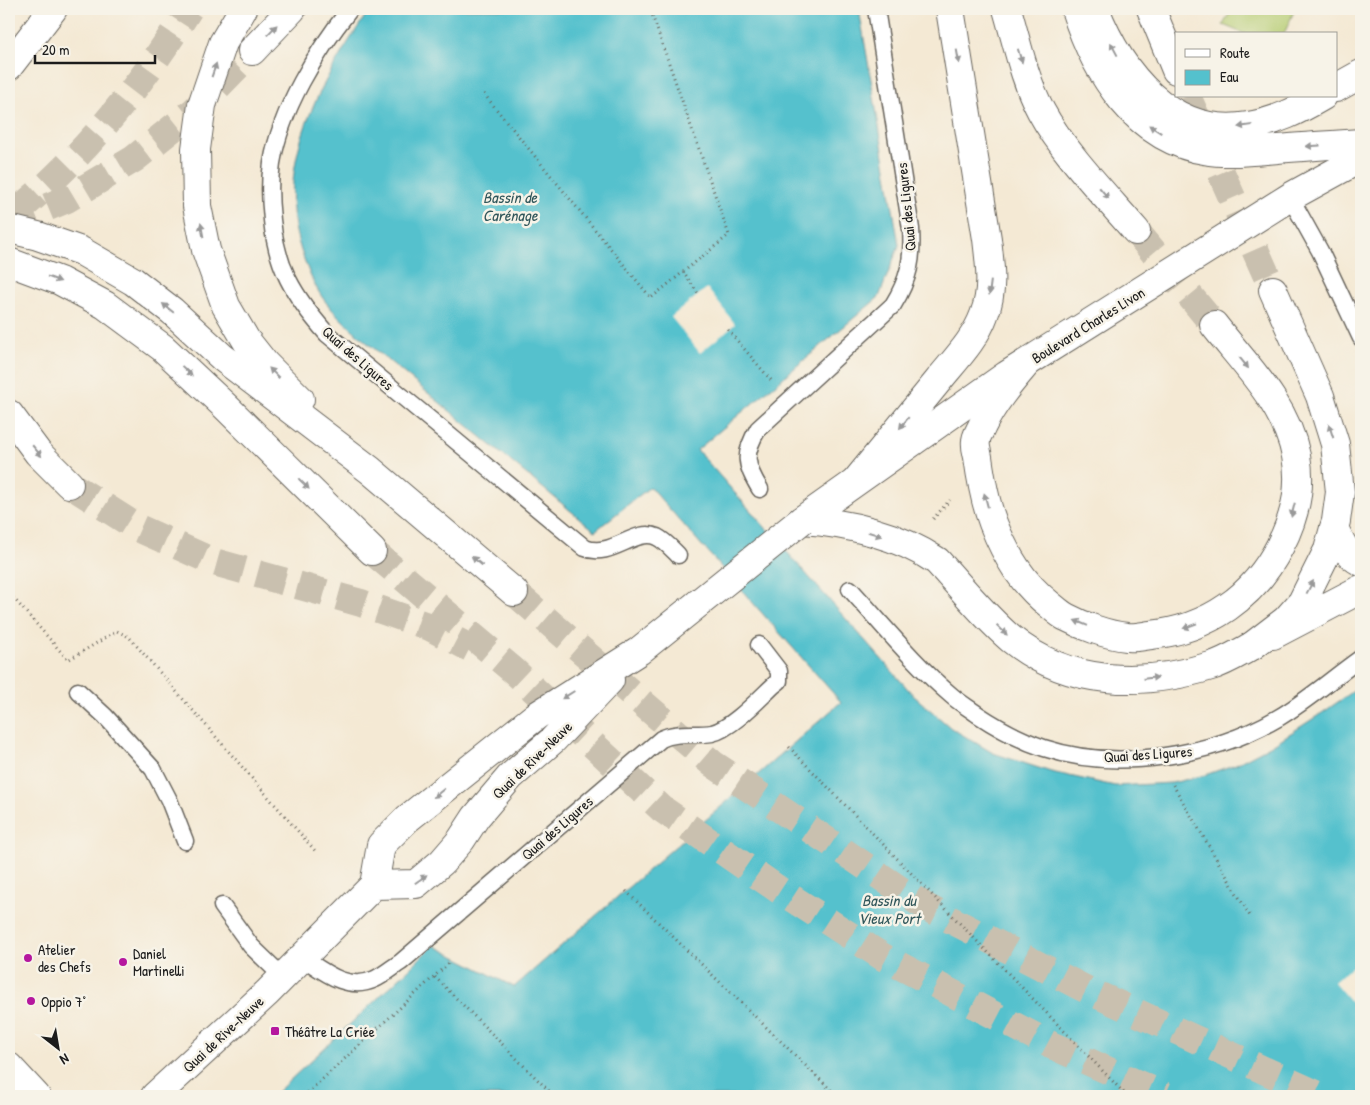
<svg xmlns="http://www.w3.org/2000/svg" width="1370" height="1105" font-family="'Patrick Hand',sans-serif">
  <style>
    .green { fill: #b5cc71; stroke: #687446 }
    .water { fill: #54c1cd; stroke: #386e74 }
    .pier { fill: #f4e9d4 }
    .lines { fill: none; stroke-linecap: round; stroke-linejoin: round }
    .highway-tunnel { stroke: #c9c0af; stroke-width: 28; stroke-dasharray: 28 14; stroke-linecap: butt }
    .lane-casing { stroke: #68645c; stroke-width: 19 }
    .street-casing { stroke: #68645c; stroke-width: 30 }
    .secondary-casing { stroke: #68645c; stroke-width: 30 }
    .highway-casing { stroke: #68645c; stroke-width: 30 }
    .path { stroke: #68645c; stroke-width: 3; stroke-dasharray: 1 4; stroke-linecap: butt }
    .lane { stroke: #fff; stroke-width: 16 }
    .street { stroke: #fff; stroke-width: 28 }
    .secondary { stroke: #fff; stroke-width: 28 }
    .highway { stroke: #fff; stroke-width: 28 }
    .secondary-bridge-casing { stroke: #68645c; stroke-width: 30; stroke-linecap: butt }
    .secondary-bridge { stroke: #fff; stroke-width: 28 }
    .oneway { fill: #999 }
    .poi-dot { fill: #b5179e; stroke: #f7f3e8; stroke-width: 2 }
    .labels { text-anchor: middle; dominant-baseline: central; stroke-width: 5; stroke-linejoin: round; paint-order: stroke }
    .street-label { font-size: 15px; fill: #1c1c1c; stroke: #f7f3e8 }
    .poi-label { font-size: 15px; fill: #1c1c1c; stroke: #f7f3e8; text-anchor: start }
    .water-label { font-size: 16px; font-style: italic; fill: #30565a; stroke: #f7f3e8 }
  </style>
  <rect width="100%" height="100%" fill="#f7f3e8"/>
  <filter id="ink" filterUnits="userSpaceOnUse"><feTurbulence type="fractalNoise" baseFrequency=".02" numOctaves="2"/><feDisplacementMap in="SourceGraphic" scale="10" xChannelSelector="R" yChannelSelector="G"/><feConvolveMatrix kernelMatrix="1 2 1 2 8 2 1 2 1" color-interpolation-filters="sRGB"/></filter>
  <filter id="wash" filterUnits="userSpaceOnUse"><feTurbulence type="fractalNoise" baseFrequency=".0096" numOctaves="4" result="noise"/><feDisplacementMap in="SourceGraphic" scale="20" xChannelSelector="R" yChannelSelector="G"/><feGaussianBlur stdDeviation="1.12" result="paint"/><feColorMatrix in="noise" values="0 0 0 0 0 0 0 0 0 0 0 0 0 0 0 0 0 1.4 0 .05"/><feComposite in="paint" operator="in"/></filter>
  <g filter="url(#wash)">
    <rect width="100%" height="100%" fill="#f4e9d4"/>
    <path class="green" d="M1232,9h63l-11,25h-39l-22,-9z"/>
    <path class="water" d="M370,9h489l40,236 -20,52 -182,153 217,246 37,32 42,25 58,19 64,14 57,-3 33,-8 31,-11 36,-19 50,-32 39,-27v410h-1088l135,-126 25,-25 81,42 327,-285 -191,-215 -55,44 -230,-190c-15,-14 -31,-27 -43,-44 -8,-12 -13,-24 -18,-38 -35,-92 16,-176 66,-250z"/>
    <path class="pier" d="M707,288l28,36 -35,29 -29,-36z
      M1361,959v55l-27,-32z"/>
  </g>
  <g filter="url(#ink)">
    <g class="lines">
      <path class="highway-tunnel" d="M1187,96l86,194
        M16,212c70,-57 125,-127 173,-203
        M9,223l58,-24 67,-40 60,-48 58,-60
        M1136,231l78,94
        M69,484l69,44 76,34 147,41 69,24 40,21
        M372,551l142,120 148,138 117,81 104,67 168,88 114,51
        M514,592l199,172 213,143 163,84 232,105"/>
      <g class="lane-casing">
        <path id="lane" d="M350,9c-34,43 -69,100 -78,154 -3,19 -2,39 0,57 2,20 7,41 16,59 10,20 24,38 39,55l258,214c26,11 50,-21 72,-11 8,4 15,12 21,18
          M1290,197l30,54 41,87
          M760,489c-15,-24 -17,-35 -2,-60l135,-124c16,-26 20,-45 18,-76l-35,-220
          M850,589c33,36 65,76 102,107 8,7 17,12 25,18 21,14 43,26 67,34 73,24 169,8 234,-30 29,-17 56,-41 83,-60
          M78,691l27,25 48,53 16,31 16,41
          M222,906l29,40 32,31
          M303,958c21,14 45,34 72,21 9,-4 18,-12 26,-17l260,-223c16,-8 34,-3 51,-6 19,-4 47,-34 62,-48l5,-4v-10l-20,-26"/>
      </g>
      <g class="street-casing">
        <path id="street" d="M1334,528c7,15 12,26 27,34
          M1273,635l88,-46
          M9,1067l27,29"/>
      </g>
      <g class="secondary-casing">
        <path id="secondary" d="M802,520l205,-145 283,-178 71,-39
          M802,520c46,3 97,15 135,41 24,26 47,55 74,78 58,47 131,48 200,27 14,-4 28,-13 41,-20
          M374,885l42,-1 26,-22 19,-22 15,-23 34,-40 43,-37 57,-60
          M155,1096l112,-103 107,-108 7,-40 26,-26 129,-103 103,-65 61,-49"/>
      </g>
      <g class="highway-casing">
        <path id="highway" d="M243,9l-20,34 -21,62 -6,44 1,57 9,44 20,56 20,34 19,24 35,35
          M1007,9c10,34 17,70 34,102 22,41 64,84 95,120
          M1075,9c20,63 61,132 134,142 18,3 38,0 57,-1 32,-3 63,-5 95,-7
          M1095,9c25,64 76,130 153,117 27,-4 51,-16 75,-30
          M1151,9l25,61
          M252,51l40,-42
          M9,66l44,-57
          M1336,88l25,-14
          M9,229l29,7 43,15 52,30 39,30 51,47 147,112 144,122
          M9,262l51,19 45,24 58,43 63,59 146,144
          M1026,364c-17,20 -33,39 -44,62 -2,5 -6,10 -6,15 -1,5 1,11 2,16 3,22 7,45 15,66 13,33 29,60 57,82 5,4 10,9 16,12 17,9 41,18 61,20 7,1 16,-1 24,-2 57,-6 103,-38 129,-89 14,-27 22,-59 16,-90 -10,-52 -51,-91 -82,-131
          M9,414l29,39 31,31
          M857,480c27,-33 54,-66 81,-99 16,-20 37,-41 46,-66 10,-25 6,-50 3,-76l-37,-230
          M1252,646l34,-26 16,-18 26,-52 8,-29 4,-29 -5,-48 -15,-48 -47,-106"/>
      </g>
      <path class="path" d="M1261,12l16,-3
        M484,94l167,204 78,-63 -79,-226
        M683,271l16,24
        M728,330l43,50
        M933,519l17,-19
        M9,595l7,6 52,59 49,-29 12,6 188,216
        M789,747l338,349
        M1173,785l77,131
        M626,891l211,205
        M435,977l119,119
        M304,1096l147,-135"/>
      <use href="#lane" class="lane"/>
      <use href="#street" class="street"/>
      <use href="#secondary" class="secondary"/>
      <use href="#highway" class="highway"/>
      <g class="secondary-bridge-casing">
        <path id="secondary-bridge" d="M700,602l102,-82"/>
      </g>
      <use href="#secondary-bridge" class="secondary-bridge"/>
    </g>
    <defs><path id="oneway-solid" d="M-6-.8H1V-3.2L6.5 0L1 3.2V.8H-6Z" transform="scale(1.25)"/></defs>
    <g class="oneway">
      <use href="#oneway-solid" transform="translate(272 30) rotate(-46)"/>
      <use href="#oneway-solid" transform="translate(1114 49) rotate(-118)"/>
      <use href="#oneway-solid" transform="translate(1020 56) rotate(73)"/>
      <use href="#oneway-solid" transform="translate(958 57) rotate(80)"/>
      <use href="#oneway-solid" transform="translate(214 70) rotate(-71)"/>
      <use href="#oneway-solid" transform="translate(1245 126) rotate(172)"/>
      <use href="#oneway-solid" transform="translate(1155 129) rotate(-147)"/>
      <use href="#oneway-solid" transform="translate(1313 146) rotate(176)"/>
      <use href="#oneway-solid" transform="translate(1104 193) rotate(50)"/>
      <use href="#oneway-solid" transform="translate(202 230) rotate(-101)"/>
      <use href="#oneway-solid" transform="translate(54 279) rotate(21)"/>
      <use href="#oneway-solid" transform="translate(990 288) rotate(97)"/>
      <use href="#oneway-solid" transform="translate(168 308) rotate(-141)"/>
      <use href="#oneway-solid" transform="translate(1244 363) rotate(51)"/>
      <use href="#oneway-solid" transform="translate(187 371) rotate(43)"/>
      <use href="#oneway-solid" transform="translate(274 373) rotate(-135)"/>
      <use href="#oneway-solid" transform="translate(904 423) rotate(129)"/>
      <use href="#oneway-solid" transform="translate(1331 431) rotate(-108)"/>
      <use href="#oneway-solid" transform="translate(37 451) rotate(50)"/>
      <use href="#oneway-solid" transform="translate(304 484) rotate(45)"/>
      <use href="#oneway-solid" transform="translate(986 500) rotate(-105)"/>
      <use href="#oneway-solid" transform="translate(1293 510) rotate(104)"/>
      <use href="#oneway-solid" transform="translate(875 534) rotate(17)"/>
      <use href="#oneway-solid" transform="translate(477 561) rotate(-140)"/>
      <use href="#oneway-solid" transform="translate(1310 587) rotate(-62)"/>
      <use href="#oneway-solid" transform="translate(1081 623) rotate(-158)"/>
      <use href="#oneway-solid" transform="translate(1190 626) rotate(160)"/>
      <use href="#oneway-solid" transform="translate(1002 630) rotate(44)"/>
      <use href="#oneway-solid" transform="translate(1151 678) rotate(-6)"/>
      <use href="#oneway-solid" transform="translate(568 695) rotate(148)"/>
      <use href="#oneway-solid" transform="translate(439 793) rotate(141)"/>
      <use href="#oneway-solid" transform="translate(421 879) rotate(-35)"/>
    </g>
  </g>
  <g class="poi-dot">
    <circle cx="28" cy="958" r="5"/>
    <circle cx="123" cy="962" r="5"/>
    <circle cx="31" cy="1001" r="5"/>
    <rect x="270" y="1026" width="10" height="10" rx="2.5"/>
  </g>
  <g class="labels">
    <g class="street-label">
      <text transform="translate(906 207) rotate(-96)">Quai des Ligures</text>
      <text transform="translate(1088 325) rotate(-32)">Boulevard Charles Livon</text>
      <text transform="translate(358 358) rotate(41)">Quai des Ligures</text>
      <text transform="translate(1148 754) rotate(-4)">Quai des Ligures</text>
      <text transform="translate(532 760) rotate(-44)">Quai de Rive-Neuve</text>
      <text transform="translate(557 828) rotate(-41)">Quai des Ligures</text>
      <text transform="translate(223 1034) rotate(-43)">Quai de Rive-Neuve</text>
    </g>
    <g class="poi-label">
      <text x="38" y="949">Atelier<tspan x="38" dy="17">des Chefs</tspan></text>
      <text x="133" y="953">Daniel<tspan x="133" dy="17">Martinelli</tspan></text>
      <text x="41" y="1001">Oppio 7°</text>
      <text x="285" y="1031">Théâtre La Criée</text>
    </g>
    <g class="water-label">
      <text x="510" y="197">Bassin de<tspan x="510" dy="18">Carénage</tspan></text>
      <text x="889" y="900">Bassin du<tspan x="889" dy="18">Vieux Port</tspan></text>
    </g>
  </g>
  <rect width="1370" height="1105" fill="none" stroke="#f7f3e8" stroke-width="30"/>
  <rect x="1175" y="32" width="162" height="65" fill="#f7f3e8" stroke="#9f9d96"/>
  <rect x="1185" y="49" width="25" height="8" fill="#ffffff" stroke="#9f9d96"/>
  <text x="1220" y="58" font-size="15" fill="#1c1c1c">Route</text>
  <rect x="1185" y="70" width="25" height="15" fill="#54c1cd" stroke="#9f9d96"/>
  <text x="1220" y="82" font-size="15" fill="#1c1c1c">Eau</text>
  <g transform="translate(58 1048) rotate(149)" stroke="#f7f3e8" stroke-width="4" paint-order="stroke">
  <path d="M0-4L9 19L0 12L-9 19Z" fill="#1c1c1c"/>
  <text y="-8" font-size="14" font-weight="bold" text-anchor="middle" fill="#1c1c1c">N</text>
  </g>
  <path d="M35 55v8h120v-8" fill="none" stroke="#1c1c1c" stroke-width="2.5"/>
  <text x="42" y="55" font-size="15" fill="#1c1c1c" stroke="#f7f3e8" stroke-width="4" paint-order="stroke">20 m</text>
</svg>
